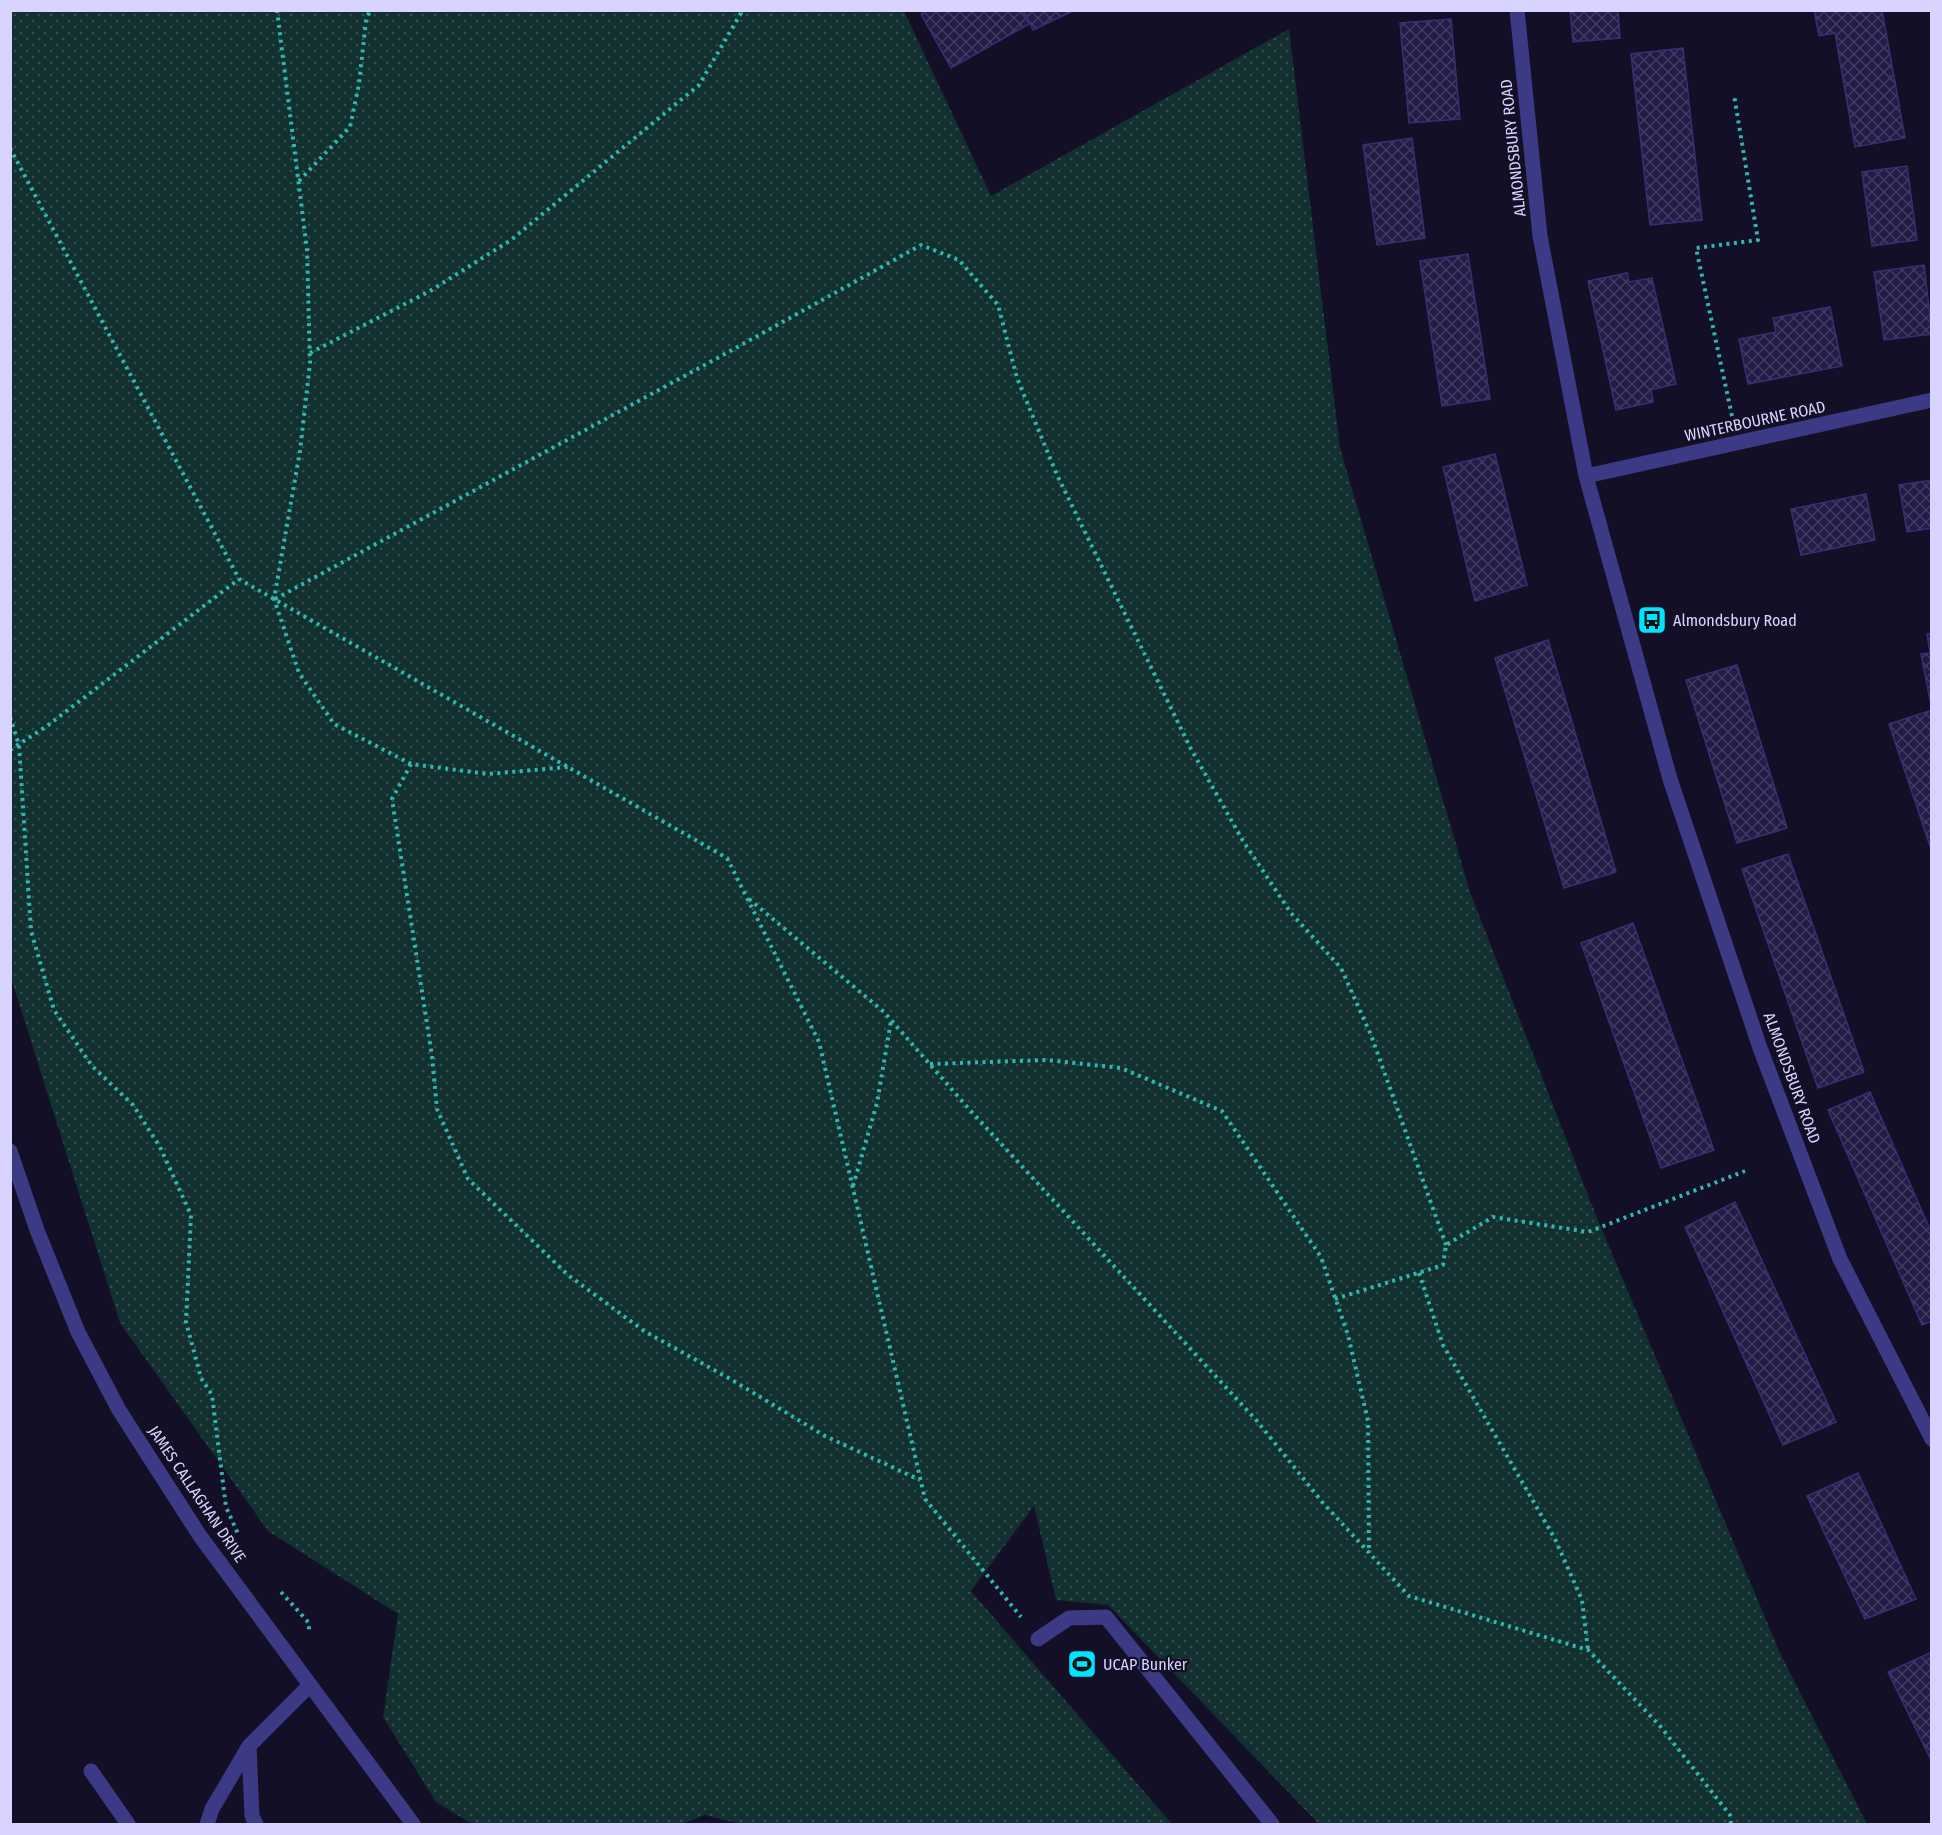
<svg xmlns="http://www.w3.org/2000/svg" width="1942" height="1835" font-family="'Fira Sans Condensed',sans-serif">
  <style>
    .grass { fill: url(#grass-dots) }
    .building { fill: url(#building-cross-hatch); stroke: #3b2d73; stroke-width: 1.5 }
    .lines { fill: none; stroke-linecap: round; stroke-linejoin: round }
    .path { stroke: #2fb8b0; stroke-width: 4; stroke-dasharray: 3 4.5; stroke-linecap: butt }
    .service { stroke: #3d3a85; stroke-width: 15 }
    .minor { stroke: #3d3a85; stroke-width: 15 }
    .tertiary { stroke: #3d3a85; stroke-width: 15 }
    .labels { text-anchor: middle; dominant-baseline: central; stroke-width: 4.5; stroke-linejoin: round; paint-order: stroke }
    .street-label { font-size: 16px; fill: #d9d4ff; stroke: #130f26 }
    .poi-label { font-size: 16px; fill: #d9d4ff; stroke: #130f26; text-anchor: start }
  </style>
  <defs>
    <pattern id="grass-dots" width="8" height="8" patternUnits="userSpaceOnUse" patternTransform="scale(1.5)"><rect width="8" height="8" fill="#12302f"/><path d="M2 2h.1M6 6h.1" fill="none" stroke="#344d4e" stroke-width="1.8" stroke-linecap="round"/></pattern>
    <pattern id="building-cross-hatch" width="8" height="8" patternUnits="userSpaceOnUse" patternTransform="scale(1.5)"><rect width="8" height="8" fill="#241b47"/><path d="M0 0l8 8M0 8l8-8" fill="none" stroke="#433b63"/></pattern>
  </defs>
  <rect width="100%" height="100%" fill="#130f26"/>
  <path class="grass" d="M10,11h894l87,185 298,-167 51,419 130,444 125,321 185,440 87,171h-548l-211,-219 -52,-5 -22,-94 -63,85 201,233h-431l-36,-9 -23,9h-210l-36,-22 -53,-85 15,-103 -130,-83 -148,-208 -109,-345z"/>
  <path class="building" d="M928,10h94l7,14 -78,44 -30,-54z
    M1024,10h51l-42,20z
    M1570,10h48l2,28 -47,4z
    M1814,10h68l23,128 -50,9 -20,-114 -16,3z
    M1451,19l9,100 -51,4 -9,-100z
    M1683,48l19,172 -52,5 -19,-171z
    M1412,138l13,100 -48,7 -14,-100z
    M1907,166l10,74 -45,6 -10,-74z
    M1468,254l22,145 -48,7 -22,-145z
    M1924,265l8,69 -48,6 -10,-68z
    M1627,273l2,9 23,-4 24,106 -25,6 2,12 -37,8 -28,-129z
    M1830,307l12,59 -94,18 -9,-45 37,-7 -3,-14z
    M1495,454l32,131 -52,16 -32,-134z
    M1932,480v48l-25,4 -8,-47z
    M1866,494l9,46 -74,15 -10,-46z
    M1932,633v67h-2l-9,-46 9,-1 -3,-19z
    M1548,640l68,232 -52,16 -69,-230z
    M1737,665l50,163 -50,15 -51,-163z
    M1932,710v142l-43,-128z
    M1788,854l76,218 -46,16 -76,-219z
    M1633,923l81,227 -53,18 -80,-225z
    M1870,1092l62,142v87l-10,4 -94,-215z
    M1735,1202l101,220 -53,23 -98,-218z
    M1858,1473l58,126 -51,20 -58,-123z
    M1932,1652v110l-44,-90z"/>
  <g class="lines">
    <path class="path" d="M277,10l30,240 3,113 -10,88 -26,148 25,74 35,51 77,40 77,10 80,-7
      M10,148l229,431 488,279 92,184 106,457 96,118
      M299,181l51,-54 9,-43 7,-63 4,-11
      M310,353l120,-62 81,-51 188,-155 42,-72 -1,-3
      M1732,416l-36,-168 62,-8 -24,-145
      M275,599l459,-250 187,-104 38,15 39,45 19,73 40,97 134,274 52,92 48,72 50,55 30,67 75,210
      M10,717l9,28 12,186 23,79 38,56 41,39 27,42 31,68 -5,107 15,56 11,17 14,112 13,29
      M10,750l37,-24 192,-147
      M411,764l-19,35 40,257 5,53 31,70 100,96 76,56 88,49 93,56 95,44
      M749,899l135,113 85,97 288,312 66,82 86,93 179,54 72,76 70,89 1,9
      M930,1064l117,-4 74,8 101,43 99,146 27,78 20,86 1,132
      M853,1186l24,-83 14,-82
      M1419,1273l24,72 112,194 27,61 6,50
      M1335,1299l108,-34 3,-20 47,-28 95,15 157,-61
      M281,1592l28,31v10"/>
    <path class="service" d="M1038,1639l31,-21 37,-1 166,207
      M249,1746l3,70 4,8
      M91,1771l37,53
      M207,1824l5,-15 37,-63 61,-61"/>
    <path class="minor" d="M1517,10l23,226 46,240 84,303 90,269 80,211 92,180
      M1586,476l346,-76"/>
    <path class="tertiary" d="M10,1151l27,79 41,102 41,78 81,126 213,288"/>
  </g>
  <defs>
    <g id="bus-square" transform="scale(1.5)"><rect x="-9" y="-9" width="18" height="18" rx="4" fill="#00e5ff" stroke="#130f26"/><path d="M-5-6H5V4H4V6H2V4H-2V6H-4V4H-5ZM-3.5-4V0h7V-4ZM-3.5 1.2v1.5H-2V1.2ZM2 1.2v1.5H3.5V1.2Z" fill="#111"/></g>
    <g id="stadium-square" transform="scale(1.5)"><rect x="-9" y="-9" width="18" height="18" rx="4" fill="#00e5ff" stroke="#130f26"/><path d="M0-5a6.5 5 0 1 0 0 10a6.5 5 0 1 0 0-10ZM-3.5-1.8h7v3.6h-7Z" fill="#111"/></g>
  </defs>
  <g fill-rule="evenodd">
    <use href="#bus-square" x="1652" y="620"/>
    <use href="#stadium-square" x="1082" y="1664"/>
  </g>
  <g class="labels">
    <g class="street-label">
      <text transform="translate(1513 148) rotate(-96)">ALMONDSBURY ROAD</text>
      <text transform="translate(1755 421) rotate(-12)">WINTERBOURNE ROAD</text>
      <text transform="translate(1792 1078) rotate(70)">ALMONDSBURY ROAD</text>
      <text transform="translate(197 1494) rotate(56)">JAMES CALLAGHAN DRIVE</text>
    </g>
    <g class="poi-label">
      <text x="1673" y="620">Almondsbury Road</text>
      <text x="1103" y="1664">UCAP Bunker</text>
    </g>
  </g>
  <rect width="1942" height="1835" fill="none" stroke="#d9d4ff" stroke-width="24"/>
</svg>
